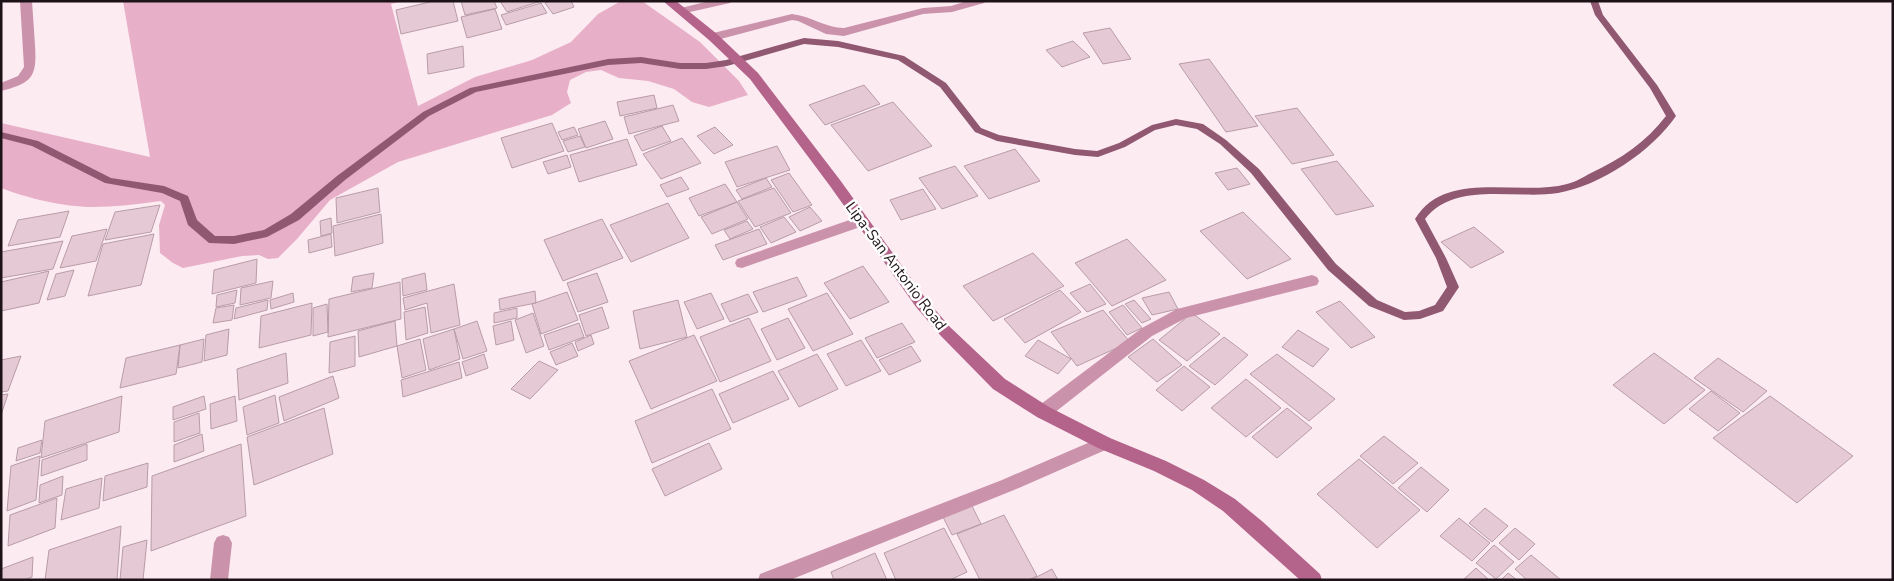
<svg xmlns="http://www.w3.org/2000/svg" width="1894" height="581" font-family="'Nunito Sans',sans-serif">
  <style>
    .green { fill: #e7b0c8 }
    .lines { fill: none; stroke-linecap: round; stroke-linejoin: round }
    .stream { fill: #915872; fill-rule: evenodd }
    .building { fill: #e5c9d4; stroke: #b89ca8 }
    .lane { fill: #cb93ab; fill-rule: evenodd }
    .street { fill: #cb93ab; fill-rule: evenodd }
    .secondary { fill: #b4638a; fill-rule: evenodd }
    .labels { text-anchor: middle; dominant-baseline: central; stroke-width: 5; stroke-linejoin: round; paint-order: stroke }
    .street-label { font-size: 15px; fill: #1c1217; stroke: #fefefe }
  </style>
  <rect width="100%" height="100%" fill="#fdebf2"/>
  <path class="green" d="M123,1h280l-12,3 27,102 57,-29 57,-17 39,-18 27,-28 23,-13h21l58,41 39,39 9,14 -39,12 -17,-5 -18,-13 -26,-8 -29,-3 -18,-8 -15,2 -16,8 -3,12 4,11 -19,12 -154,47 -68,38 -33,39 -19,19 -10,1 -9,-4 -17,1 -59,12 -10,-5 -13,-10 -1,-28 6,-20 -4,-4c-23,3 -46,6 -69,6 -28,0 -65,-9 -91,-19v-65l149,34z"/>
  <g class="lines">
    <path class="stream" d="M1590,1h8l5,14 54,70 19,31c-24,35 -76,70 -118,77 -43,7 -103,-13 -133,26l21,39 13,29 -16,24 -23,8 -16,1 -35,-14 -41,-36 -77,-97 -31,-29 -23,-15 -21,-4 -21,5 -30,17 -27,10 -23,-2 -78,-14 -22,-9 -35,-45 -42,-27 -60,-13 -34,-3 -77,22 -21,3h-26l-39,-6 -33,2 -132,27 -47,24 -84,64 -46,40 -32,17 -33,7 -25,-1 -21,-18 -8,-24 -18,-8 -57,-10 -73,-37 -31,-8v-6l37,9 73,37 53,8 24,10 9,24 18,16h19l30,-6 27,-16 46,-38 86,-64 47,-24 138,-29 33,-2 39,6h26l20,-3 78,-22 34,3 66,15 42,27 35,45 18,7 76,14 22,2 22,-8 33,-18 24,-6 27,5 23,16 33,29 77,95 41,36 28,12 14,-1 16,-6 12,-18 -11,-29 -21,-39c31,-51 104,-22 152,-35 9,-2 16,-7 24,-11 30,-14 55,-31 75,-57l-16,-28 -55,-73z"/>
  </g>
  <path class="building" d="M434,1h19l5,20 -57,13 -5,-24z
    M461,1h33l3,7 -32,7z
    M500,1h41l-34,11z
    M549,1h22l3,6 -21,7 -8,-11z
    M541,3l6,10 -41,12 -5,-10z
    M495,9l7,20 -35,9 -6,-21z
    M1110,28l21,31 -28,5 -20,-31z
    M1073,41l17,16 -28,10 -16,-17z
    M463,46l1,21 -36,7 -1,-20z
    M1209,59l49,67 -32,6 -47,-68z
    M864,85l16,19 -55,21 -16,-20z
    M654,95l3,13 -37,8 -3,-14z
    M893,102l39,44 -64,25 -37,-46z
    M673,105l6,16 -50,13 -5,-17z
    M1297,108l37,47 -42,9 -37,-48z
    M605,121l8,18 -27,9 -8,-19z
    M552,123l12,28 -52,17 -11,-30z
    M662,126l9,15 -29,10 -8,-15z
    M574,127l4,8 -16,5 -4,-8z
    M715,127l18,18 -19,9 -17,-18z
    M580,136l5,11 -17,5 -5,-11z
    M682,138l19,25 -40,16 -18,-25z
    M627,139l10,26 -58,17 -9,-27z
    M777,146l13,24 -53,17 -12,-25z
    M1015,149l25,32 -51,18 -25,-33z
    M567,155l4,12 -23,7 -5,-12z
    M1337,161l37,45 -38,9 -35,-46z
    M955,166l23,30 -36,13 -23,-31z
    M1237,168l13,16 -22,6 -13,-17z
    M789,173l23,32 -19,7 -22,-32z
    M681,177l8,12 -22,8 -7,-12z
    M766,178l6,9 -30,12 -6,-9z
    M725,184l12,18 -38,14 -10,-18z
    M378,188l2,24 -43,11 -1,-25z
    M774,188l17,25 -36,14 -17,-26z
    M923,189l13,20 -35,11 -11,-20z
    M737,202l11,17 -36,15 -11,-17z
    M668,203l21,35 -58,24 -21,-37z
    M160,205l-9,27 -46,8 10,-28z
    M810,207l12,14 -22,10 -11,-14z
    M69,211l-9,26 -52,9 10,-26z
    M1243,212l48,47 -44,20 -47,-48z
    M381,214l2,29 -48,13 -2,-30z
    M784,217l12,15 -25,11 -11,-16z
    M331,218l1,15 -11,3 -1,-15z
    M602,219l21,39 -60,23 -19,-41z
    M747,221l6,8 -23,10 -6,-9z
    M1474,227l30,25 -33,16 -30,-26z
    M107,229l-11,32 -36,7 12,-32z
    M759,229l8,15 -44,16 -8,-15z
    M154,234l-13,51 -53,11 15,-52z
    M331,234l1,13 -23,6 -1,-13z
    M1127,239l39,41 -54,26 -37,-43z
    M63,241l-10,28 -52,9v-26z
    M1033,253l31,33 -71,35 -30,-35z
    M257,259l-1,24 -44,11 2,-24z
    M863,266l26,36 -39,17 -26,-36z
    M74,270l-9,26 -18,4 9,-26z
    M49,271l-10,32 -38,8v-29z
    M374,273l-2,15 -21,4 2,-15z
    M425,273l2,17 -24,6 -1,-17z
    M597,273l11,29 -30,10 -11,-29z
    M797,277l10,19 -44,16 -10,-20z
    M273,281l-2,17 -31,7 1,-17z
    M400,282l1,37 -73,18 1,-38z
    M454,284l6,41 -29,8 -4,-30 -22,7 -2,-12z
    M1090,284l16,20 -19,8 -17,-19z
    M237,290l-2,13 -19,4 1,-12z
    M1060,290l21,22 -56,31 -21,-24z
    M535,291l1,12 -36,7 -1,-11z
    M567,292l11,28 -37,14 -9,-30z
    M1169,292l9,17 -26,6 -10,-17z
    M293,293l1,9 -23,7 -1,-9z
    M711,293l13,26 -27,10 -13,-27z
    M827,293l26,41 -40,17 -25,-42z
    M748,294l10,18 -28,10 -9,-18z
    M268,300l-1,10 -33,9 2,-11z
    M678,300l9,37 -47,12 -7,-38z
    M1134,300l17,19 -9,4 -17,-19z
    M1340,301l35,36 -24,11 -35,-36z
    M312,303l-1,32 -52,13 2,-32z
    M327,304l1,28 -15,4v-28z
    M234,305l-2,15 -19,3 3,-15z
    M1123,305l19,23 -15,7 -18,-23z
    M425,307l3,26 -22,7 -2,-28z
    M602,307l7,21 -23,8 -7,-21z
    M517,308v10l-23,5v-10z
    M1103,310l27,32 -53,24 -26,-34z
    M533,313l11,33 -18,7 -11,-33z
    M1192,313l28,21 -33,27 -28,-21z
    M749,318l22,43 -51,21 -20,-45z
    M788,318l17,30 -28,12 -16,-31z
    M395,321l2,25 -38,11 -1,-26z
    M477,321l10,30 -24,8 -9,-30z
    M511,321l3,19 -18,5 -3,-19z
    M579,323l5,14 -35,13 -5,-15z
    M902,323l13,19 -38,16 -12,-20z
    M229,329l-2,26 -23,6 2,-26z
    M454,329l6,30 -31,11 -6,-31z
    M1298,330l31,19 -16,18 -31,-20z
    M591,335l3,9 -16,7 -3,-9z
    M694,335l23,46 -66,28 -22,-48z
    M355,336v30l-26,7 1,-31z
    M1224,337l24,18 -33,30 -26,-19z
    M204,339l-2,23 -24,6 2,-23z
    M420,339l6,31 -24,8 -5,-32z
    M1153,339l29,26 -25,17 -29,-25z
    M861,340l20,31 -35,15 -19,-32z
    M1038,340l33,19 -13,15 -33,-18z
    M572,343l6,13 -22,9 -6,-13z
    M180,345l-4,29 -56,14 6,-30z
    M911,346l10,15 -32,14 -10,-15z
    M286,353l2,30 -49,17 -2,-31z
    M1654,353l51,37 -41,34 -51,-39z
    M484,354l4,14 -22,8 -4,-14z
    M817,354l21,35 -39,18 -21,-36z
    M1277,354l58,45 -26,22 -59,-47z
    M21,356l-13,35 -7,1v-32z
    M1718,358l49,33 -24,21 -49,-34z
    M539,361l19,9 -28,29 -19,-10z
    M459,362l3,16 -59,19 -2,-17z
    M1184,366l26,21 -28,24 -26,-21z
    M773,371l16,28 -56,24 -14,-29z
    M333,376l6,22 -55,23 -5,-24z
    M1246,379l35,29 -35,29 -35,-29z
    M712,389l19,40 -79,34 -17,-42z
    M1711,391l29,22 -22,18 -29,-22z
    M8,394l-7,21v-20z
    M275,395l4,28 -32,12 -4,-28z
    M122,396l-3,36 -78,26 4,-37z
    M204,396l2,13 -33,11v-13z
    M235,396l2,25 -26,8 -1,-25z
    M1770,396l83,60 -56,47 -84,-65z
    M324,408l9,46 -79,31 -7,-48z
    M1287,408l25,20 -35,30 -25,-21z
    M199,413l1,20 -26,9v-20z
    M202,434l2,17 -30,11v-17z
    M1384,436l34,27 -25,21 -33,-28z
    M42,440l-2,13 -24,8 2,-13z
    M709,443l13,26 -57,27 -13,-27z
    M87,444v16l-46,16 1,-16z
    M241,444l5,72 -95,35 1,-75z
    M40,456l-4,44 -29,11 4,-45z
    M1359,459l61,51 -43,38 -60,-54z
    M148,463l-1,24 -44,14 2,-25z
    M1421,467l28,23 -22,22 -29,-24z
    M63,476l-1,19 -23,8 1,-18z
    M102,478l-3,30 -38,12 5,-31z
    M57,498l-2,30 -47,18 2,-31z
    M972,506l9,18 -29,11 -9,-18z
    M1485,508l23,18 -16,16 -23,-19z
    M1004,515l33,61 -9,4h-48l-23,-46z
    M1459,518l31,25 -18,18 -32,-25z
    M121,526l-4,54h-72l4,-30z
    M944,528l23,44 -17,8h-54l-12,-27z
    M1515,528l20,16 -16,16 -20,-17z
    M147,540l-4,40h-23l3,-33z
    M1494,545l20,17 -18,17 -20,-16z
    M875,553l12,27h-53l-3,-8z
    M1531,555l30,25h-34l-12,-11z
    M33,557l-1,20 -8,3h-23v-11z
    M1476,568l13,12h-26z
    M1052,569l6,11h-27z
    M1508,573l9,7h-16z"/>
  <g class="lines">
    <path class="lane" d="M709,1h23l-2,2 -49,11 -6,-3 2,-2z
      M967,1h19l-2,2 -32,9 -29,2 -79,22 -18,-2 -28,-13 -6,-1 -79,21 -6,-4 2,-3 83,-20c19,2 33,14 52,14l79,-20 28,-2z"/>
    <path class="street" d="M20,1h12c1,15 2,29 3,44 2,31 -2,38 -34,46v-8l17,-7 6,-9z
      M861,216l5,1 2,4 -2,4 -124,43 -5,-1 -2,-4 2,-4z
      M1312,275l5,2 2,4 -2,4 -131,33 -34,18 -103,81 -6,2 -6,-2 -2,-5 2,-5 105,-79 35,-19z
      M1104,436l6,2 2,5 -2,5 -96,42 -224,90h-32l2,-6 242,-94z
      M223,535l6,2 3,6 -4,37h-18l4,-37 3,-6z"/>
    <path class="secondary" d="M663,1h13l41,33 41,39 82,107 86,119 24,28 55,52 44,28 61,31 56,23 38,19 31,19 28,23 57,52 2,6h-22l-77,-69 -31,-21 -38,-19 -56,-23 -61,-31 -44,-28 -53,-54 -24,-28 -86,-121 -80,-107 -41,-39z"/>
  </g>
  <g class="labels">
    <g class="street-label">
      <text transform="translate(896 266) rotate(53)">Lipa-San Antonio Road</text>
    </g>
  </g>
  <rect width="1894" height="581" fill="none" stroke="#1c1217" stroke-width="5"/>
</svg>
